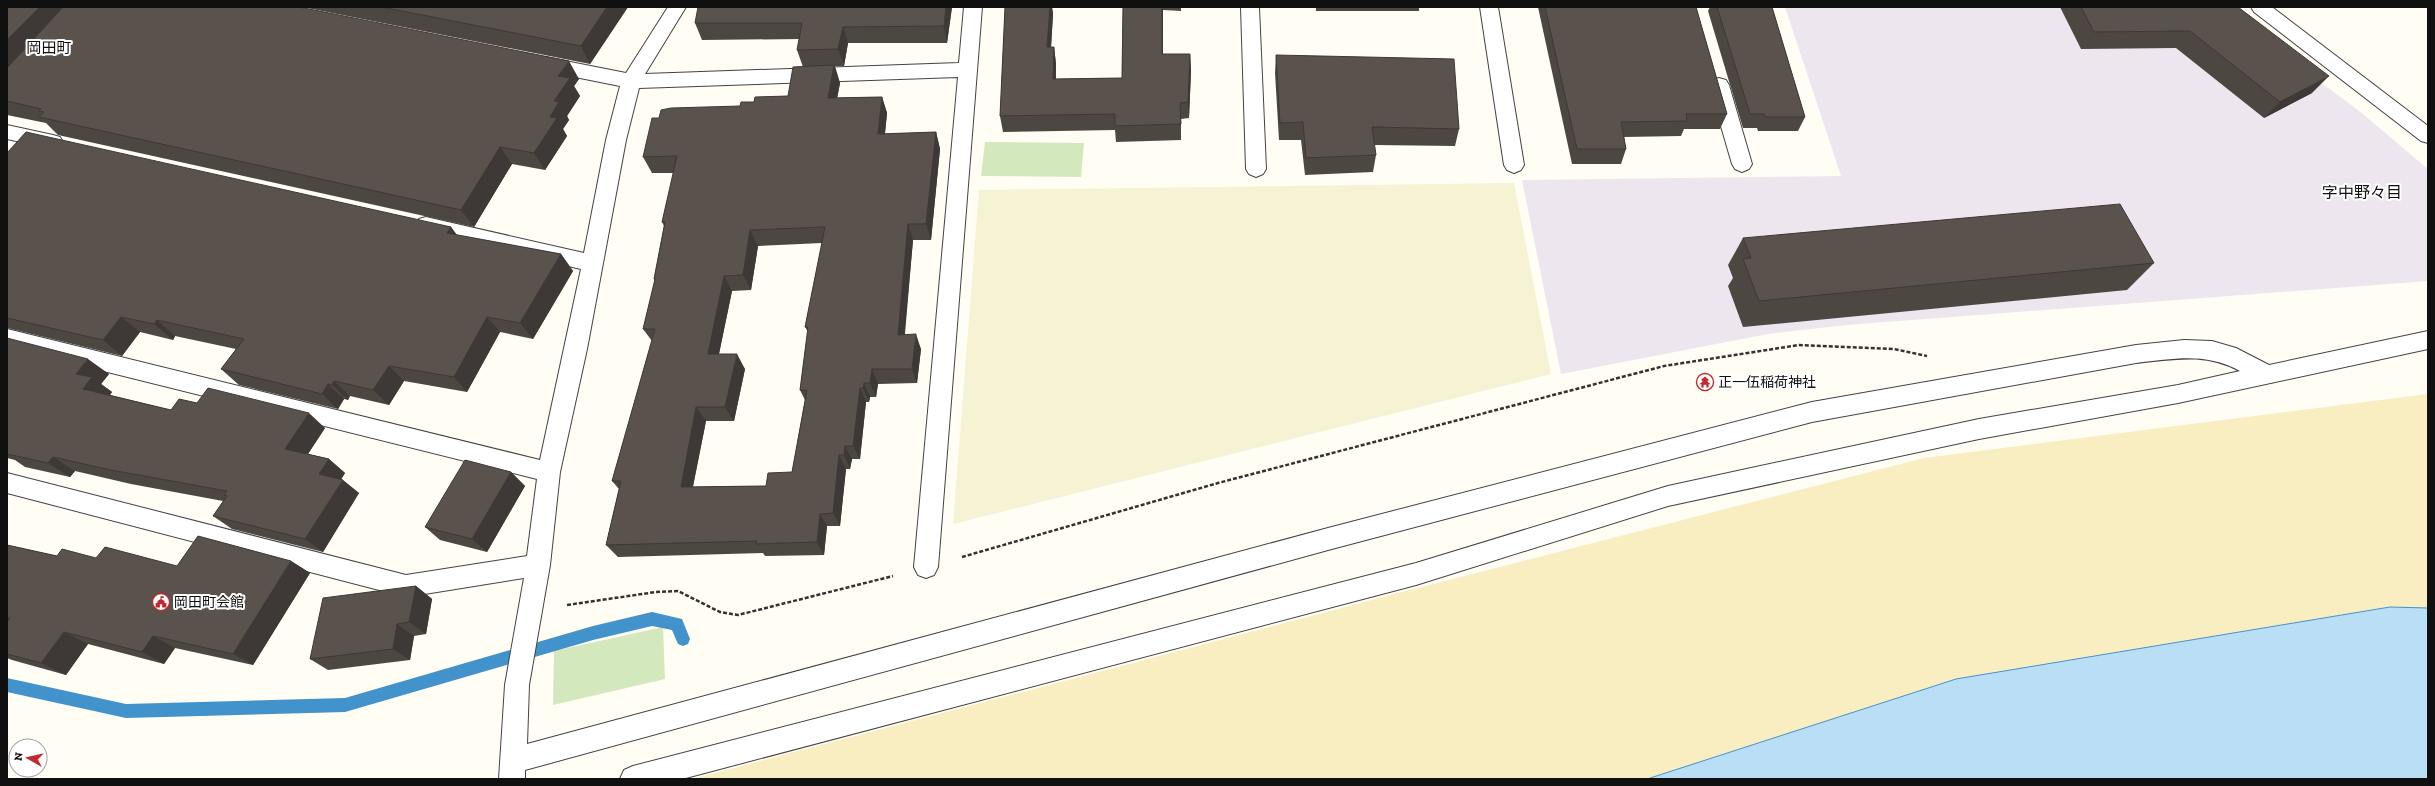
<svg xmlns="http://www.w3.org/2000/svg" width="2435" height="786" font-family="'Zilla Slab','Noto Sans JP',serif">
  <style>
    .industrial { fill: #eee6ee }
    .farmland { fill: #f5f3d4 }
    .green { fill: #d3e9bd }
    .sand { fill: #f9eec2 }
    .water { fill: #badef5; stroke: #4292cb }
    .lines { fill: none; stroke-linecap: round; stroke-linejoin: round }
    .stream { fill: #4292cb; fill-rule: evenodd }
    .minor-casing { stroke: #434343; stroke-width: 2 }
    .path { stroke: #323232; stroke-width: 2.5; stroke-dasharray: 4 2; stroke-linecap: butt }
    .minor { fill: #fff; fill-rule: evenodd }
    .wall { fill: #4d4742; fill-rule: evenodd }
    .shaded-wall { fill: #3e3936 }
    .building { fill: #59524d; stroke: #3e3936; fill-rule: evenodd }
    .labels { text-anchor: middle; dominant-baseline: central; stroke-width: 4; stroke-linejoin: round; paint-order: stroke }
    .poi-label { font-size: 14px; fill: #101010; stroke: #fff; text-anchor: start }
    .neighbourhood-label { font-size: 15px; fill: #101010; stroke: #fff }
    .quarter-label { font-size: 16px; fill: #101010; stroke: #fff }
  </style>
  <rect width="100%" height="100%" fill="#fffdf4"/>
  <path class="industrial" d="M1785,7h434l139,103 70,59v112l-582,44 -78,9 -207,40 -39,-194 319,-4z"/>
  <path class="farmland" d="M1514,183l37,191 -598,150 26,-334z"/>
  <path class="green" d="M985,142l99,1 -3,34 -100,-1z
    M663,627l2,52 -112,26 1,-54z"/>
  <path class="sand" d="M2428,394v214l-38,-1 -434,72 -309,100h-955l706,-186 526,-135z"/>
  <path class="water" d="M2390,607l38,1v171h-781l309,-100z"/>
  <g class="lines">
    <path class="stream" d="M652,612l30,7 8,20 -2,5 -5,2 -5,-2 -6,-14 -20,-4 -59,14 -248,72 -219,6 -119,-26v-14l119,26 219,-6 248,-72z"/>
    <g class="minor-casing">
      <path id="minor" d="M668,7h18l-41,67 314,-11 5,-56h18l-44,560 -4,8 -8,3 -8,-3 -4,-8 44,-490 -319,11 -13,52 -39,209 -27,123 -10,93 -21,120 -2,59 801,-216 484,-126 324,-57 48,-5 28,1 24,7 33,17 159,-34v18l-250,54 -199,36 -311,67 -252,79 -734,194h-62l4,-9 9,-4 783,-203 252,-77 311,-67 199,-34 62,-14c-36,-19 -65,-12 -104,-8l-324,59 -484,128 -803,220v9h-26l6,-94 19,-107 -118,19 -399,-104v-20l399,102 121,-19 10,-77 -530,-132v-18l533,131 41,-191 -155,-36 -7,-2 -3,-6 3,-6 7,-2 158,36 22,-113 14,-54 -75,-15 -7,-2 -2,-5 2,-5 7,-2 81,16z
        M1241,7h18l7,162 -3,5 -7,3 -7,-3 -3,-5z
        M1480,7h18l26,158 -3,5 -7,3 -7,-3 -3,-5z
        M2251,7h21l156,119v17l-7,-2 -167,-129z
        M1719,78l7,2 3,5 23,79 -3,5 -7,3 -7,-3 -3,-5 -23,-79 3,-5z
        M7,125l46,10 7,2 3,5 -3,5 -7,2 -46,-10z"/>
    </g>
    <path class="path" d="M962,557l256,-74 446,-117 135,-21 95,4 33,7
      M567,605l89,-13 22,-1 42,21 18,3 155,-39"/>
    <use href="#minor" class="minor"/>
  </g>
  <path class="wall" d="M7,7l572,72 -5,7 6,10 -13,20 2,4 -6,9 4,7 -22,34 -33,-6 -38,63 -416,-92 -12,-12 -39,-8z
    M302,7h326l-38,57z
    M952,7l-5,36h-99l-4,23h-9l5,17 -3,15 45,-1 5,16 -2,21 51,-2 4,17 -9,91h-18l-8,94 16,15 -4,34 -39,1 -2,13h-6l-1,5h-3l-6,57h-8l-2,10h-4l-6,57h-13l-3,29 -59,1 -2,-3 -145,4 -12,-12 13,-56 -7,-8 40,-140 -9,-12 12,-48 -1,-2 10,-53 -2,-4 12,-49h-22l-9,-16 16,-39 81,-12 14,-4 34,-6 15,-29 -6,-17 2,-11 -97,1 -7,-17zM822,243l-17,84 3,5 -8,58 5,10 -13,72 -26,14 -73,1 13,-66h28l11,-52 -26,-15 13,-63 19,-1 7,-44z
    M1005,7h47l1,7 -2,33h3l2,17v15l66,-1 1,-71h58v4l-18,-1v44h27l1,17 -2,47 -8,1v21l-65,2 -1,-12 -112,2 -3,-16z
    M1316,7h103v4h-103z
    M1538,7h158l31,107 -7,15h-36l-3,7 -57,1 2,12 -5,15h-49z
    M1710,7h62l33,110 -7,14h-40l-1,-3h-14l-35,-117z
    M2060,7h178l74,86 -48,25 -88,-70 -95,1z
    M1276,55l183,74 -4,17 -81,-1 2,10 -3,17 -68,3 -4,-35h-22l-4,-67z
    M7,153l444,74 5,8 105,19 12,17 -40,68 -33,-7 -33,60 -63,-11 -15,24 -39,-9 -2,4 -4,-1 -6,10 -99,-24 -18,-16 15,-20 -61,-13 -2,4 -33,-8 -18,24 -115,-28z
    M1743,238l411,25 -27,27 -384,37 -15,-41 5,-8 -5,-13z
    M7,338l102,36 -8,10 11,8 -2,3 61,15 154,18 -17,26 21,5 16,14 -4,6 18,14 -36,59 -91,-23 -19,-13 10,-15 -92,-17 -56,-13 -5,6 -45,-10 -10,-7 -8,-2z
    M511,472l14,14 -38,66 -47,-12 -15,-13z
    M7,545l50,11 39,2 81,8 114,-5 19,12 -57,92 -78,-17 -11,16 -76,-20 -22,31 -54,-15 -5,-2z
    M416,586l16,13 -6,35 -12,2 -4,24 -82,10 -18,-11z"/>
  <path class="shaded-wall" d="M40,7h35l-68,71v-38z
    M607,7h21l-38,57 -9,-18z
    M946,7h6l-5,36 -3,-17z
    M1050,7h2l1,7 -3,50 -3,-17z
    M1162,7h1l-1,63z
    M843,27l5,16 -4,23 -6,-17z
    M1054,47l2,17 -1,32 -2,-17z
    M1190,54l1,17 -2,47 -1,-16z
    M569,61l10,18 -5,7 6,10 -13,20 2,4 -6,9 4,7 -22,34 -11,-17 16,-36 4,-16 4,-25z
    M834,65l6,18 -6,32 -6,-17z
    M2329,76l-17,17 -48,25 16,-16z
    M882,97l5,16 -4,38 -5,-17z
    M936,132l4,17 -9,91 -5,-16z
    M500,147l12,17 -38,63 -13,-17z
    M908,224l5,16 -10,109 -5,-14z
    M451,227l13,17 -17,-11z
    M750,230l8,16 -7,44 -8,-15z
    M561,254l12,17 -40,68 -13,-16z
    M724,276l8,15 -16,77 -8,-14z
    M121,317l19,15 -18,24 -19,-16z
    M487,317l13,15 -33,60 -13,-15z
    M157,320l18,16 -2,4 -19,-16z
    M916,334l5,15 -4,34 -5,-14z
    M737,354l8,15 -11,52 -9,-14z
    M88,359l21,15 -8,10 11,8 -8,12 -21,-15 -7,-15z
    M389,366l15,15 -15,24 -16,-15z
    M872,369l6,15 -2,13 -6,-14z
    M334,381l16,15 -2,4 -16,-15z
    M864,383l6,14 -1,5 -6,-14z
    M328,384l16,15 -6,10 -16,-15z
    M860,388l6,14 -6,57 -7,-13z
    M696,407l10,14 -16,79 -9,-13z
    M309,413l16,15 -23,35 -17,-14z
    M845,446l7,13 -2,10 -6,-14z
    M839,455l7,14 -6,57 -7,-13z
    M53,457l22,14 -5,6 -22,-14z
    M329,459l16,14 -9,15 -17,-14z
    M511,472l14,14 -38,66 -15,-13z
    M343,480l16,13 -36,59 -18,-13z
    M820,514l7,12 -3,29 -7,-13z
    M291,561l19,12 -57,92 -20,-11z
    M416,586l16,13 -6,35 -17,-12z
    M397,624l17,12 -4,24 -17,-11z
    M64,632l24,12 -22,31 -25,-12z
    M153,636l22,12 -11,16 -22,-12z"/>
  <path class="building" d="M7,7h33l-33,33z
    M63,7h236l270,54 -11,15 12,2 -16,23 5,1 -9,15 7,1 -23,35 -34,-6 -39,63 -422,-93 5,-5 -5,-1 2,-2 -34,-8v-33z
    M381,7h226l-26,39z
    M698,7h248l-2,19 -101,1 -5,22 -41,1 5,-27h-107z
    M1005,7h45l-3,40h7l-1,32 69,-1 1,-71h39v47h28l-2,48 -8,1 1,21 -66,2v-12l-115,2z
    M1545,7h151l31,107h-41l1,7 -66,1 5,27h-49z
    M1717,7h55l33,110h-40l-1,-3h-14z
    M2081,7h157l91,69 -49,26 -90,-71 -96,1z
    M1276,55l178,4 5,70 -87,-2 4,28 -70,3 -3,-36 -23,1z
    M834,65l-6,33 54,-1 -4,37 58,-2 -10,92h-18l-10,111 18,-1 -4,35h-40l-2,14h-6l-1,5h-3l-7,58h-8l-1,9h-5l-6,58 -13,1 -3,28 -61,2 1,-3 -151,4 15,-64h-9l43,-152h-12l12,-50h-1l11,-57h-3l15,-66 -34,1 9,-39h7l2,-8 10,-2 69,-2 1,-4h13l1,-5 33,-1 5,-29zM825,227l-20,100h3l-8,63h7l-15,82 -24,1 -2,13 -85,1 15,-80h29l12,-53h-29l16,-78 19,-1 7,-45z
    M26,132l425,95 -4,6 114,21 -41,69 -33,-6 -33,60 -65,-11 -16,24 -39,-9 -2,4 -4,-1 -6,10 -101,-25 23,-30 -87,-19 -3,4 -33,-7 -18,23 -96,-22v-165z
    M2120,204l34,59 -395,38 -16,-42 8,-1 -8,-20z
    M7,338l81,21 -12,15 16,3 -9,12 88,21 8,-11 18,4 11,-15 101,25 -24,36 44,10 -10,15 24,6 -38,59 -92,-23 14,-20 -3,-1 3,-4 -116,-21 -58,-13 -5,6 -41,-9z
    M465,460l46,12 -39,67 -47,-12z
    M198,536l93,25 -58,93 -80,-18 -11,16 -78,-20 -23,31 -34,-9v-32l3,-4h-3v-73l50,11 5,-7 34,9 9,-11 72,19z
    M416,586l-7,36 -12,2 -4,25 -83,10 13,-61z"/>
  <defs>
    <g id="temple-ring" transform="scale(0.9)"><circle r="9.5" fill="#fff" stroke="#bf2a2e" stroke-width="1.5"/><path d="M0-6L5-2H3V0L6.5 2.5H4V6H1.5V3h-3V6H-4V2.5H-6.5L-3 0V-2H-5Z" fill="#bf2a2e"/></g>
    <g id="civic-ring" transform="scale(0.9)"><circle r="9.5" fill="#fff" stroke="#bf2a2e" stroke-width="1.5"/><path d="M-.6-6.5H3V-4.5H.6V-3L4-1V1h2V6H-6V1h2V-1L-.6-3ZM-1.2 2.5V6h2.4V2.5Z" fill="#bf2a2e"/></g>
  </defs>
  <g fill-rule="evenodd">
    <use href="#temple-ring" x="1705" y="382"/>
    <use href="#civic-ring" x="161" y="602"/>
  </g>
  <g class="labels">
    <g class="poi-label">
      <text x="1718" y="382">正一伍稲荷神社</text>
      <text x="174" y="602">岡田町会館</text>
    </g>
    <g class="neighbourhood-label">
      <text x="49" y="48">岡田町</text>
    </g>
    <g class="quarter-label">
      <text x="2362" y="192">字中野々目</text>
    </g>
  </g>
  <rect width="2435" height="786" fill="none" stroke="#101010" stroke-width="16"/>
  <g transform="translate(28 758) rotate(278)"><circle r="19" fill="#ffffff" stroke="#9f9f9f"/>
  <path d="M0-3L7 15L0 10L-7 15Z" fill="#bf2a2e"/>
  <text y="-6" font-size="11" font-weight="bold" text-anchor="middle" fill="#101010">N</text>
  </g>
</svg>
